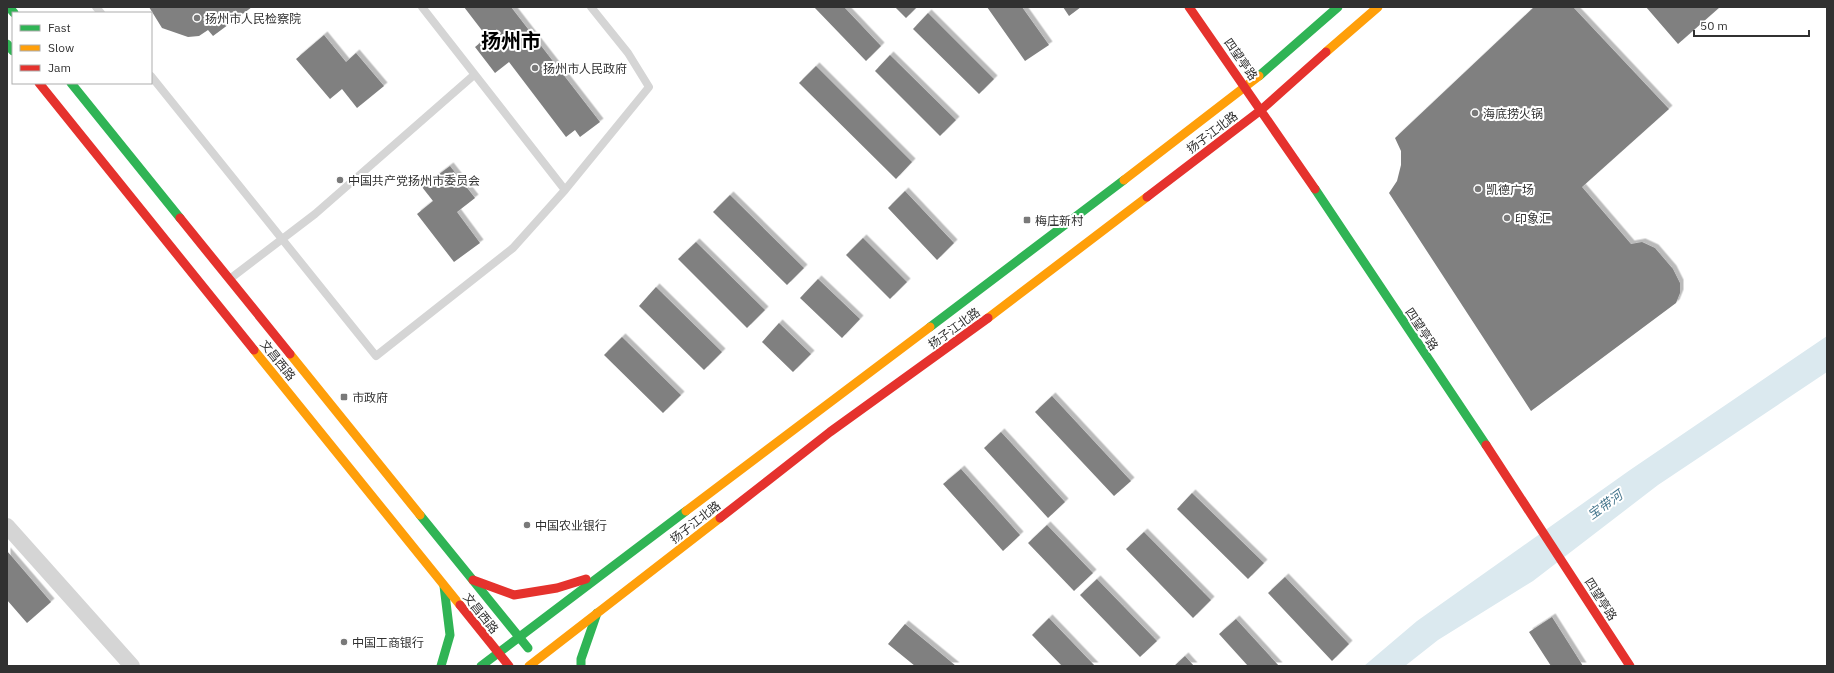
<svg xmlns="http://www.w3.org/2000/svg" width="1834" height="673" font-family="'IBM Plex Sans','Noto Sans SC',sans-serif">
  <style>
    .water { fill: #dbe9ef }
    .building { fill: #808080; filter: url(#shadow) }
    .lines { fill: none; stroke-linecap: round; stroke-linejoin: round }
    .lane { stroke: #d5d5d5; stroke-width: 8 }
    .street { stroke: #d5d5d5; stroke-width: 16 }
    .fast { stroke: #30b455; stroke-width: 9 }
    .slow { stroke: #ff9f0a; stroke-width: 9 }
    .jam { stroke: #e5322d; stroke-width: 9 }
    .poi-dot { fill: #797979; stroke: #fff; stroke-width: 1.5 }
    .labels { text-anchor: middle; dominant-baseline: central; stroke-width: 4; stroke-linejoin: round; paint-order: stroke }
    .poi-label { font-size: 12px; fill: #313131; stroke: #fff; text-anchor: start }
    .street-label { font-size: 12px; fill: #313131; stroke: #fff }
    .water-label { font-size: 13px; font-style: italic; fill: #45768d; stroke: #fff }
    .town-label { font-size: 20px; font-weight: bold; fill: #000; stroke: #fff }
  </style>
  <defs>
    <filter id="shadow"><feDropShadow dx="3.5" dy="-3.5" stdDeviation="0" flood-color="#0004"/></filter>
  </defs>
  <rect width="100%" height="100%" fill="#fff"/>
  <path class="water" d="M1827,336v36l-169,113 -125,96 -95,59 -33,26h-41l53,-45 213,-151z"/>
  <path class="building" d="M149,7h103l-39,29 -5,-6 -9,6 -11,1 -26,-9z
    M464,7h47l89,115 -20,15 -5,-7 -9,7 -57,-75 -14,11 -20,-26 12,-10z
    M814,7h30l37,39 -15,15z
    M895,7h22l-11,11z
    M987,7h35l27,38 -24,16z
    M1063,7h18l-12,9z
    M1534,7h39l96,102 -87,78 49,57 11,-2 13,6 18,21 7,14v10l-4,10 -145,108 -142,-218 8,-12 4,-16v-14l-6,-13z
    M1646,7h74l-42,37z
    M928,13l66,66 -15,15 -66,-65z
    M324,35l22,27 10,-9 28,33 -27,22 -15,-19 -12,10 -34,-40z
    M890,55l66,65 -16,16 -65,-65z
    M816,66l96,96 -16,17 -97,-96z
    M450,166l25,32 -18,14 23,31 -26,19 -37,-48 16,-13 -11,-14z
    M905,191l49,52 -17,17 -49,-52z
    M730,195l74,73 -17,17 -74,-73z
    M863,238l44,44 -17,17 -44,-44z
    M696,242l69,68 -18,18 -69,-69z
    M818,279l42,40 -18,19 -42,-40z
    M656,287l66,65 -18,18 -65,-64z
    M779,323l32,31 -18,18 -31,-30z
    M622,337l59,58 -18,18 -59,-58z
    M1052,396l79,85 -17,15 -79,-84z
    M1001,432l64,70 -17,16 -64,-70z
    M961,469l59,66 -17,16 -60,-67z
    M1192,493l72,70 -16,16 -71,-70z
    M1047,525l46,48 -19,18 -46,-48z
    M1144,532l67,68 -18,18 -67,-69z
    M7,551l44,51 -24,21 -20,-23z
    M1285,577l64,67 -17,17 -64,-68z
    M1097,579l60,62 -17,16 -60,-62z
    M1552,617l31,49h-32l-22,-34z
    M1049,618l46,48h-33l-30,-31z
    M1236,619l43,47h-31l-29,-32z
    M905,624l51,42h-41l-27,-22z
    M1185,656l9,10h-20z"/>
  <g class="lines">
    <path class="lane" d="M96,7l5,6
      M422,7l143,183
      M151,76l225,280 137,-108 52,-58 84,-103 -21,-34 -37,-46
      M231,278l84,-64 159,-139"/>
    <path class="street" d="M7,526l125,140"/>
    <path class="fast" d="M9,7l5,6
      M7,44l6,7
      M1259,76l79,-69
      M71,83l109,135
      M1315,189l171,256
      M930,327l194,-147
      M420,515l108,133
      M441,666l9,-31 -6,-49
      M481,666l205,-155
      M581,666v-7l16,-46"/>
    <path class="slow" d="M1326,52l52,-45
      M1124,180l135,-104
      M988,318l159,-121
      M254,350l206,255
      M290,354l130,161
      M686,511l244,-184
      M529,666l191,-148"/>
    <path class="jam" d="M1189,7l126,182
      M39,83l215,267
      M1147,197l114,-87 65,-58
      M180,218l110,136
      M1486,445l144,221
      M720,518l110,-86 158,-114
      M473,580l41,15 43,-7 29,-9
      M460,605l49,61"/>
  </g>
  <g class="poi-dot">
    <circle cx="197" cy="18" r="4"/>
    <circle cx="535" cy="68" r="4"/>
    <circle cx="1475" cy="113" r="4"/>
    <circle cx="340" cy="180" r="4"/>
    <circle cx="1478" cy="189" r="4"/>
    <circle cx="1507" cy="218" r="4"/>
    <rect x="1023" y="216" width="8" height="8" rx="2"/>
    <rect x="340" y="393" width="8" height="8" rx="2"/>
    <circle cx="527" cy="525" r="4"/>
    <circle cx="344" cy="642" r="4"/>
  </g>
  <g class="labels">
    <g class="poi-label">
      <text x="205" y="18">扬州市人民检察院</text>
      <text x="543" y="68">扬州市人民政府</text>
      <text x="1483" y="113">海底捞火锅</text>
      <text x="348" y="180">中国共产党扬州市委员会</text>
      <text x="1486" y="189">凯德广场</text>
      <text x="1515" y="218">印象汇</text>
      <text x="1035" y="220">梅庄新村</text>
      <text x="352" y="397">市政府</text>
      <text x="535" y="525">中国农业银行</text>
      <text x="352" y="642">中国工商银行</text>
    </g>
    <g class="street-label">
      <text transform="translate(1241 59) rotate(55)">四望亭路</text>
      <text transform="translate(1212 132) rotate(-37)">扬子江北路</text>
      <text transform="translate(954 328) rotate(-36)">扬子江北路</text>
      <text transform="translate(1422 329) rotate(56)">四望亭路</text>
      <text transform="translate(278 360) rotate(51)">文昌西路</text>
      <text transform="translate(695 522) rotate(-38)">扬子江北路</text>
      <text transform="translate(1601 599) rotate(57)">四望亭路</text>
      <text transform="translate(481 613) rotate(51)">文昌西路</text>
    </g>
    <g class="water-label">
      <text transform="translate(1605 505) rotate(-36)">宝带河</text>
    </g>
    <g class="town-label">
      <text x="511" y="40">扬州市</text>
    </g>
  </g>
  <rect width="1834" height="673" fill="none" stroke="#313131" stroke-width="16"/>
  <rect x="12" y="12" width="140" height="72" fill="#ffffff" stroke="#adadad"/>
  <rect x="20" y="25" width="20" height="6" fill="#30b455" stroke="#adadad"/>
  <text x="48" y="32" font-size="12" fill="#313131">Fast</text>
  <rect x="20" y="45" width="20" height="6" fill="#ff9f0a" stroke="#adadad"/>
  <text x="48" y="52" font-size="12" fill="#313131">Slow</text>
  <rect x="20" y="65" width="20" height="6" fill="#e5322d" stroke="#adadad"/>
  <text x="48" y="72" font-size="12" fill="#313131">Jam</text>
  <path d="M1694 30v6h115v-6" fill="none" stroke="#313131" stroke-width="2"/>
  <text x="1700" y="30" font-size="12" fill="#313131" stroke="#ffffff" stroke-width="3" paint-order="stroke">50 m</text>
</svg>
